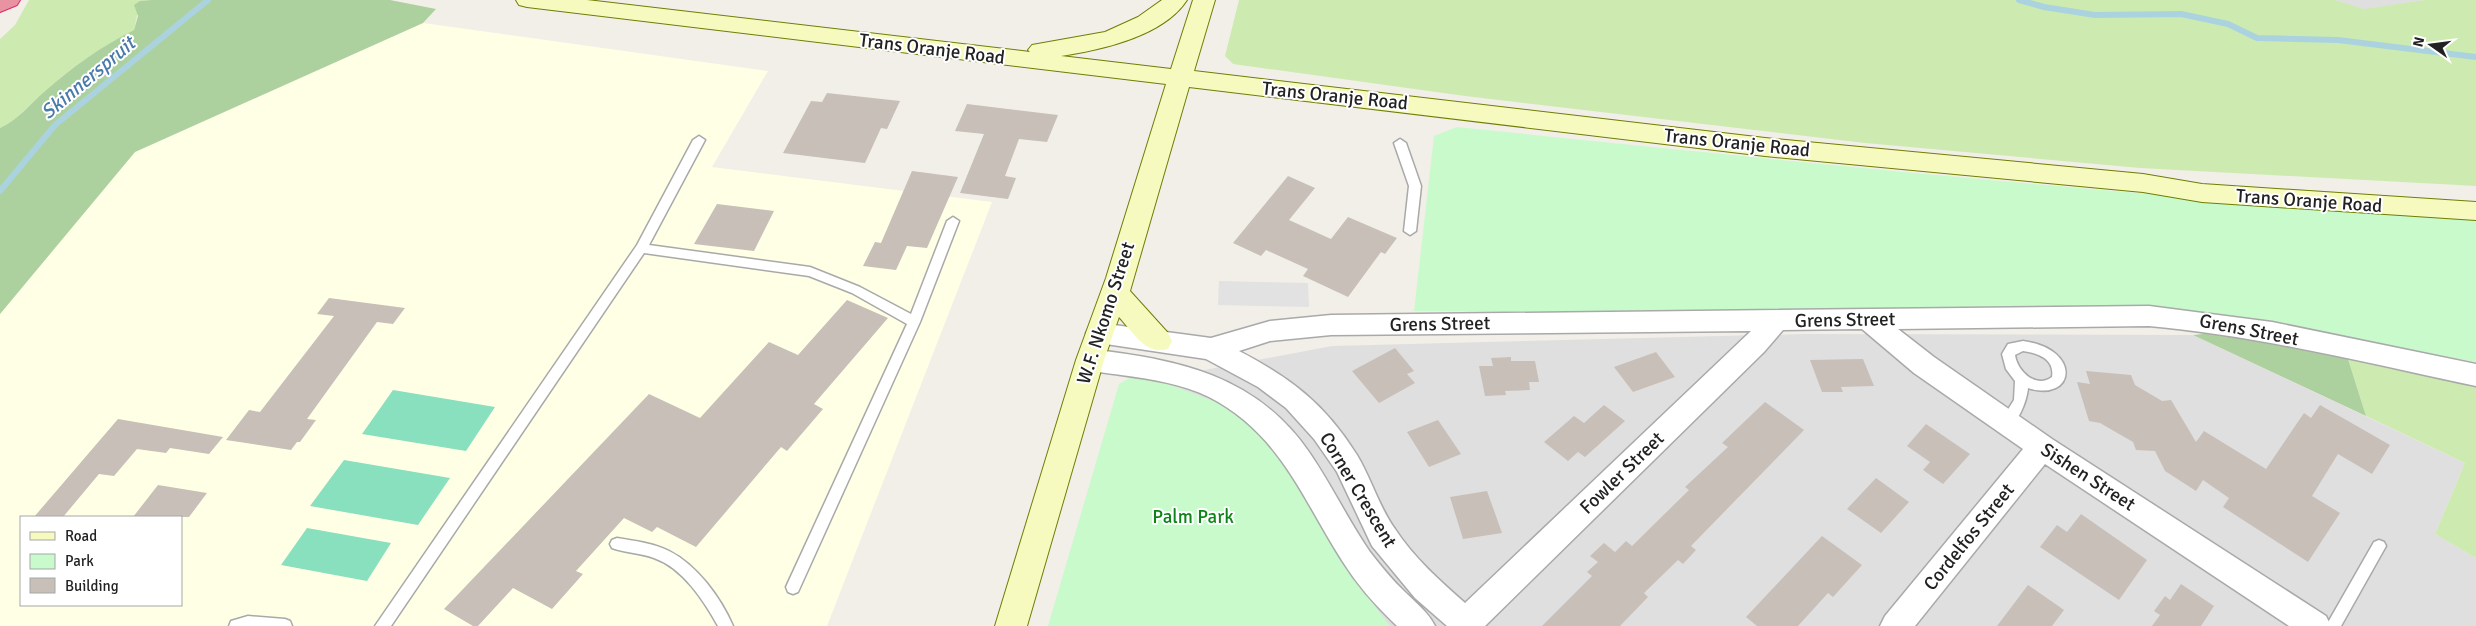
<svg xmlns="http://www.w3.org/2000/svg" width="2476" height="626" font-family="Signika,sans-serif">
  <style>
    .residential { fill: #e0dfdf }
    .education { fill: #ffffe5; fill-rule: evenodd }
    .grass { fill: #cdebb0 }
    .forest { fill: #add19e }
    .park { fill: #c8facc }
    .pitch { fill: #88e0be }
    .parking { fill: #e2e2e2 }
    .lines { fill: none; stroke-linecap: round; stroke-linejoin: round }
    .stream { stroke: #aad3df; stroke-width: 6 }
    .building { fill: #c7bfb8 }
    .lane-casing { stroke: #a9a9a9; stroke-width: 3 }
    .street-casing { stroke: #a9a9a9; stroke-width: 3 }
    .secondary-casing { stroke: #707d05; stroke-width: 2 }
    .highway-casing { stroke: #dc2a67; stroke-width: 2 }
    .lane { fill: #fff; fill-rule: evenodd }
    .street { fill: #fff; fill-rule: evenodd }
    .secondary { fill: #f7fabf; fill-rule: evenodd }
    .highway { fill: #e892a2; fill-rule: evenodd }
    .labels { text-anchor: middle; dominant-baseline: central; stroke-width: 4; stroke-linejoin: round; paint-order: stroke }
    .street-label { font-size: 19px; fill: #222; stroke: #fff }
    .park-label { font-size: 19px; fill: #0c8416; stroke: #fff }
    .water-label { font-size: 20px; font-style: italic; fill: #4a7aab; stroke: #fff }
  </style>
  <rect width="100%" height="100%" fill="#f2efe9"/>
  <path class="residential" d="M2335,0h90l-61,10z
    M1803,334l390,1 272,128 -30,71 41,24v68h-1384l65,-247 175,-33z"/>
  <path class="education" d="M423,23l345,48 -56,96 280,35 -165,424h-827v-312l135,-162zM21,517h160v88h-160z"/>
  <path class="grass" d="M29,0h122l-11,1 -6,29c-31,15 -63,38 -89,61 -16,14 -26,28 -45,37v-89l15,-14z
    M1239,0h1096l29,9 61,-9h51v186l-336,-18 -275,-25 -400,-47 -232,-32 -8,-8z
    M2348,359l128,28v171l-41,-24 30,-71 -99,-47z"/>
  <path class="forest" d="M151,0h239l46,9 -13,14 -288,129 -135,162v-186c19,-9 29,-23 45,-37 26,-23 58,-46 89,-61l4,-14 -4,-11 6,-4z
    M2221,332l127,27 18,57 -173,-81z"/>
  <path class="park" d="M1457,127c339,35 679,70 1019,91v144l-265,-49 -80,-7 -437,6 -280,-1 20,-175z
    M1147,376l88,33 58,57 35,66 42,68 20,26h-342l71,-242 12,-7z"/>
  <path class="pitch" d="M393,390l102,17 -29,44 -104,-17z
    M344,460l106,18 -32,47 -108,-19z
    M307,528l84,15 -24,38 -86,-16z"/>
  <path class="parking" d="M1219,281l89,2 1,24 -91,-2z"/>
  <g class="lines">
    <path class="stream" d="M2019,0l25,7 51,8 86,-1 47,10 29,14 81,2 138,17
      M0,191l55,-66 153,-125"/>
  </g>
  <path class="building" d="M827,93l73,8 -13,28 -6,-1 -16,35 -82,-10 28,-52 11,1z
    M967,104l91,11 -11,27 -28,-3 -14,37 11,2 -8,21 -48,-6 24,-59 -29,-3z
    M912,171l46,6 -31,71 -20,-2 -11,24 -33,-4 12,-24 6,1z
    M1288,176l27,12 -26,32 42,19 17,-22 49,21 -12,16 -4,-2 -33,45 -45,-21 5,-7 -42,-19 -5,6 -28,-13z
    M717,204l57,7 -20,40 -60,-7z
    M329,298l76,10 -12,16 -16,-2 -70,97 9,1 -16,22h-3l-6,8 -65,-10 23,-30 11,2 74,-96 -17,-2z
    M847,300l41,18 -74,86 9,5 -36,42 -6,-4 -85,100 -39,-20 -5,5 -28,-14 -48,53 7,3 -31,35 -39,-21 -35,38h-5l-29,-17 205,-215 51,24 69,-76 29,13z
    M1395,348l19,23 -7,3 8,9 -36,20 -27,-32z
    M1656,352l19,25 -42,15 -19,-25z
    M1511,357v4h24l4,21h-10l1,8 -25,1 1,4 -21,1 -6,-30h14l-2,-8z
    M1863,359l11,27 -33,1 2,5h-21l-12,-32z
    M2086,371l45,4 4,10 27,16 9,-1 25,42 8,-11 62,38 38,-56 7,5 9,-13 70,40 -18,29 -34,-20 -26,42 28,17 -32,49 -85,-55 6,-9 -26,-18 -7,11 -31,-20 -10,-20 -19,-1 -3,-8 -33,-19 -11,-2 -12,-39 13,2z
    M1765,402l39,28 -113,116 5,4 -13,14 -5,-4 -34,33 4,4 -28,29h-78l50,-50 -5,-4 11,-10 -8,-6 14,-13 11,9 11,-11 6,5 57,-56 -4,-3 43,-40 -6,-4z
    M1604,405l21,16 -40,36 -7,-5 -10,9 -24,-19 30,-26 10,7z
    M118,419l105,18 -14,17 -39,-6 -4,5 -29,-4 -23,27 -15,-2 -36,43h-29z
    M1438,420l23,34 -32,13 -22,-35z
    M1926,424l44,30 -27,30 -20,-14 7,-8 -23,-16z
    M1876,478l33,24 -28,31 -34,-24z
    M158,485l49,8 -18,24h-56z
    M1487,491l15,42 -39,6 -13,-42z
    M2081,514l66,46 -28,40 -79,-53 17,-22 10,7z
    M1822,536l40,29 -29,32 -5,-4 -30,33h-41l-11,-9z
    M2181,584l33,22 -13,20h-49l8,-11 -6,-4 11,-15 5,4z
    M2028,585l36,25 -12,16h-55z"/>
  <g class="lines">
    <g class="lane-casing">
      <path id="lane" d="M699,136l6,4 -56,105 161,22 50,20 51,27 36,-93 6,-4 6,4 -39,101 -122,270 -5,2 -5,-2 -2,-5 121,-263 -55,-31 -43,-17 -165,-23 -253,373h-16l262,-381 56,-105z
        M1400,139l6,4 15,43 -5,45 -6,4 -6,-4 5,-45 -15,-43z
        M2023,341c60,8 52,62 5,47 -1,12 -11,43 -26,38l-2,-4 14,-22 1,-19 -9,-12 -4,-15 6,-10zM2023,351c15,2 32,8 29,26 -16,12 -35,-6 -37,-22z
        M617,538c18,3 36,5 52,13 28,14 52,47 64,75h-15c-14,-25 -35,-58 -64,-68 -13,-5 -28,-5 -42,-10l-2,-4 2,-4z
        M2379,540l5,2 2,4 -45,80h-15l48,-84z
        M248,616l37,3 5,2 2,5h-63l2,-5z"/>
    </g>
    <g class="street-casing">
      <path id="street" d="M2149,306l123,16 204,42v22c-109,-23 -216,-50 -327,-60l-251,3 36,28 118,82 274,177 5,10h-42l-244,-162 -130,162h-35l5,-10 138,-167 -109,-76 -52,-44 -79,1 -19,22 -279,274h-38l-32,-28 -43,-52 -35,-74 -23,-33 -28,-31 -28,-21 -52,-28 -107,-16 -9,-3 -4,-7 4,-7 9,-3 112,15 59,-17 61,-6zM1751,331l-286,272c-25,-22 -51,-45 -70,-74 -16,-22 -24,-51 -38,-74 -32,-51 -66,-77 -118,-104l31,-10 61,-6z
        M1090,349c88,11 165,25 219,103 22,32 39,68 61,100 11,14 22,28 35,40 11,11 23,20 30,34h-38c-20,-19 -39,-40 -54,-64 -40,-62 -63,-129 -134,-165 -26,-13 -58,-18 -88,-22 -13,-2 -27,-3 -41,-7l-3,-8 3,-8z"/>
    </g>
    <g class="secondary-casing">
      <path id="secondary" d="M516,0h71l443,52 -2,-2 4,-5 73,-13 33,-15 24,-17h25c-23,36 -86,50 -126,56l110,13 22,-69h22l-21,71 571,67 378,36 59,10 274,18v18l-274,-18 -59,-10 -378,-36 -576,-69 -59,204 38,42 4,8 -4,8c-22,7 -35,-17 -49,-32l-15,43 -77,266h-32l81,-266 30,-82 60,-194 -639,-77 -8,-2z"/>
    </g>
    <g class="highway-casing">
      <path id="highway" d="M0,0h20l-3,5 -17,7z"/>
    </g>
    <use href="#lane" class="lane"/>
    <use href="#street" class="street"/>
    <use href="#secondary" class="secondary"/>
    <use href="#highway" class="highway"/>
  </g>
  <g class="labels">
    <g class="street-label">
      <text transform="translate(932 49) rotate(7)">Trans Oranje Road</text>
      <text transform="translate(1335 96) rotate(6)">Trans Oranje Road</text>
      <text transform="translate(1737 143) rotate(6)">Trans Oranje Road</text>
      <text transform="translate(2309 201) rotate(4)">Trans Oranje Road</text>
      <text transform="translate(1106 313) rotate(-72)">W.F. Nkomo Street</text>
      <text transform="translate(1845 320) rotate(-1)">Grens Street</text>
      <text transform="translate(1440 324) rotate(-1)">Grens Street</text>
      <text transform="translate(2249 330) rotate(11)">Grens Street</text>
      <text transform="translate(1622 473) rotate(-44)">Fowler Street</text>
      <text transform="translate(2088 477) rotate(33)">Sishen Street</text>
      <text transform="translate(1358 490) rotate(59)">Corner Crescent</text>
      <text transform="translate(1969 537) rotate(-51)">Cordelfos Street</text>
    </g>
    <g class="park-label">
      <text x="1193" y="517">Palm Park</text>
    </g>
    <g class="water-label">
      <text transform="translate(88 78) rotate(-40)">Skinnerspruit</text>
    </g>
  </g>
  <rect x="20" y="516" width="162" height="90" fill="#ffffff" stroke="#a7a7a7"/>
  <rect x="30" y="532" width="25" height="8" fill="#f7fabf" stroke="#a7a7a7"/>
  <text x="65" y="541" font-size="15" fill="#222222">Road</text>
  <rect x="30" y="554" width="25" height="15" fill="#c8facc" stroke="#a7a7a7"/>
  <text x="65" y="566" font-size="15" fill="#222222">Park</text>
  <rect x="30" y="578" width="25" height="15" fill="#c7bfb8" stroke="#a7a7a7"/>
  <text x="65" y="591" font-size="15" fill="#222222">Building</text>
  <g transform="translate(2431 45) rotate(284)" stroke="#ffffff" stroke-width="4" paint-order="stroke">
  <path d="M0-4L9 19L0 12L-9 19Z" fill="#222222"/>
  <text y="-8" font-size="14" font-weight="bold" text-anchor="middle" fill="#222222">N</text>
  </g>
</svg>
